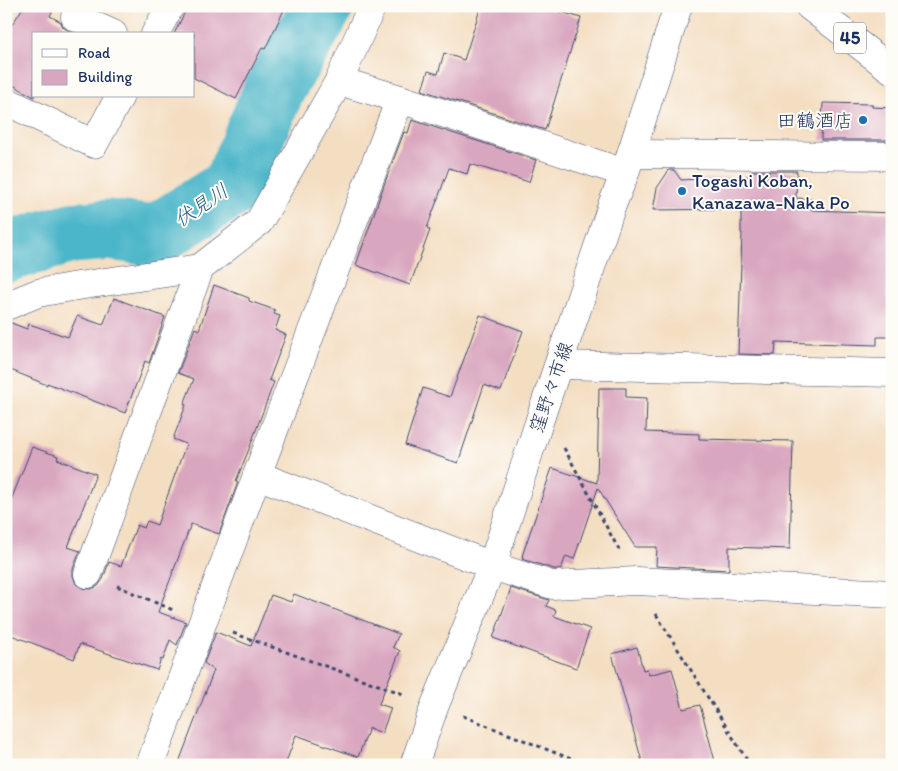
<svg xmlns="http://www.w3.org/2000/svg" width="898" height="771" font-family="Itim,'Klee One',sans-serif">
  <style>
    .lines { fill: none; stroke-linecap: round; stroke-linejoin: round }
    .river { stroke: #4cb6c9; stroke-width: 61 }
    .building { fill: #d9a6bf }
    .minor-casing { stroke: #3c496d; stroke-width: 29 }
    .major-casing { stroke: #3c496d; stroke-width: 29 }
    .path { stroke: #3c496d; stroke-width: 3; stroke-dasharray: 4 4; stroke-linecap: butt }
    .minor { stroke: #fff; stroke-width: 28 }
    .major { stroke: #fff; stroke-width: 28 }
    .poi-dot { fill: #1f6fb2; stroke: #fdfcf7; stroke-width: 2 }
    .labels { text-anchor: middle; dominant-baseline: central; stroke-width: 4; stroke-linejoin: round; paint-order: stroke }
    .shield { fill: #fdfcf7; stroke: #5f6c8c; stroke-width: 1 }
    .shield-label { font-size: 18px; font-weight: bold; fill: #1b2f5e }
    .poi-label { font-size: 19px; fill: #1b2f5e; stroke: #fdfcf7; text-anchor: end }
    .street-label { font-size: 19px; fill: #1b2f5e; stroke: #fdfcf7 }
    .water-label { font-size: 20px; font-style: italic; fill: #2c5e83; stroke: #fdfcf7 }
  </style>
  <rect width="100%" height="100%" fill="#fdfcf7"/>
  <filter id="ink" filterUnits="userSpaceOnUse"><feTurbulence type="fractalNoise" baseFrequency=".02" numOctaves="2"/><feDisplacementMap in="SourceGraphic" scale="10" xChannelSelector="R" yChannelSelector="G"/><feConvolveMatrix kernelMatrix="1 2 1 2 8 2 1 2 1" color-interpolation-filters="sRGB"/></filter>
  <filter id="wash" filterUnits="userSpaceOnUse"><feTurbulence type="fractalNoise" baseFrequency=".0096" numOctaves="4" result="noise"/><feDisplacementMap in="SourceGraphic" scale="20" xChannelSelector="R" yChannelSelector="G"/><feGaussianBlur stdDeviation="1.12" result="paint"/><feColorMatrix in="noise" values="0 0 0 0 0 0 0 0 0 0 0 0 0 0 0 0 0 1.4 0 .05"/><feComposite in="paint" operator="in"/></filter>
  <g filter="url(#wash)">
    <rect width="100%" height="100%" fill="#f4dec2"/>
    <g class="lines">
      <path class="river" d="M6,252l65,-19 38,-3 45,6 78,-49 43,-99 48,-82"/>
    </g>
    <g id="blocks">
      <path class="building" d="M24,6h31l-5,10 11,6 2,5 11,7h-40v63l-28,-16v-47z
        M188,6h98l-21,43 -3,-1 -26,51 -42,-21v-44h-20z
        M481,6h62l38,12 -36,112 -123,-40 6,-19 10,3 6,-21 20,7z
        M823,103l49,1v3l20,1v32h-71z
        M412,120l124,40 -7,22 -59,-18 -3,10 -18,-6 -22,60 3,2 -20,55 -54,-20 28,-80 20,-53 4,1z
        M669,170h5l7,10 70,-4v-5h46l-1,27 16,1v11l80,3v124h-15v8l-101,-3 -1,13 -37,-1 4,-121h-1v-24l-88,1 4,-22z
        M214,285l35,13v3l26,9 -1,4 6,2 -5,14 11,5 -17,45 5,2 -25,67 -13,32 2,1 -19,52 -28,-10 -33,88 28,10 -9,23 -7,-5 -7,20 -2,-1 -4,11 -77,-26 -6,15 -68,-26v-120l26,-66 26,9 -1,3 39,15 -28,73 12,4 -7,18v7l3,8 6,4 9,1 7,-3 5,-7 6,-17 12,4 16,-41 7,3 3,-7 10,4 29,-81 -13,-5 13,-34 -2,-1 10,-25 -16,-6 17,-45 4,2z
        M114,298l51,19 -16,46 -4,-2 -20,52 -78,-30v2l-41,-17v-47l21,8 2,-5 39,13 9,-21 26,9z
        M480,315l43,16 -22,60 -17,-6 -26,78 -53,-18 18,-57 27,9z
        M599,388h27v9l21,1 -1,34 53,2v5l94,2 -3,108 -61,-2v23l-73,-4 1,-19h-22l-37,-59 -24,71 -8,-3 -5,13h-7l-32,-10 1,-3h-1l30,-88 45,15z
        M511,588l38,12 -3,6 10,4 -2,6 36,13 -14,39 -83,-30z
        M294,594l105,40 -6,13 7,4 -21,53 12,4 -9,25 -13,-5 -11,29 -62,-22 -11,30h-107l36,-95 -10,-7 12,-31 35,14 20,-51 20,7z
        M637,647l6,23 4,-1 2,6 23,-6 11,40 17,-4 16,60h-73l-31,-111z"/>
    </g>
  </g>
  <g filter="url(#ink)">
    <use href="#blocks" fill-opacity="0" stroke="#3c496d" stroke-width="1"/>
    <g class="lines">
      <g class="minor-casing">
        <path id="minor" d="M75,17l38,17
          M155,34l15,-28
          M339,81l61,18 225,74
          M6,101l88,43 26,-48
          M631,154l261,2
          M6,306l32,-13 33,-6 129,-19 59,-46 80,-141 33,-75
          M559,365l333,8
          M257,475l235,91 60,19 84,-4 256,13
          M88,574l112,-306
          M150,765l107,-290 143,-376"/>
      </g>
      <g class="major-casing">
        <path id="major" d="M809,6l83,64
          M414,765l21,-60 57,-139 51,-156 69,-205 13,-32 53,-167"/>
      </g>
      <path class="path" d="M564,448l55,102
        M117,586l56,24
        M656,614l94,151
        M233,633l173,62
        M463,716l123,49"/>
      <use href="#minor" class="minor"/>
      <use href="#major" class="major"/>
    </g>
  </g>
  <g class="poi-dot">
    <circle cx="863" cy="120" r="5"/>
    <circle cx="682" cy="191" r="5"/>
  </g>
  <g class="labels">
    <rect class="shield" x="834" y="22.5" width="32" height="31" rx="4"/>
    <g class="shield-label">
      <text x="850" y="38">45</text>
    </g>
    <g class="poi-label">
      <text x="853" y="120">田鶴酒店</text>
      <text x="692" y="180" text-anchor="start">Togashi Koban,<tspan x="692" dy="22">Kanazawa-Naka Po</tspan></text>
    </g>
    <g class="street-label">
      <text transform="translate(551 387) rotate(-71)">窪野々市線</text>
    </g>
    <g class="water-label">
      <text transform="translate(201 205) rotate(-34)">伏見川</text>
    </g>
  </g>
  <rect width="898" height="771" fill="none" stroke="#fdfcf7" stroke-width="25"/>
  <rect x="32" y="32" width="162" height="65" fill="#fdfcf7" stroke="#a3aaba"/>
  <rect x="42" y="49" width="25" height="8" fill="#ffffff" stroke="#a3aaba"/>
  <text x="78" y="58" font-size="15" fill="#1b2f5e">Road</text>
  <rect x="42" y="70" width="25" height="15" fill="#d9a6bf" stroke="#a3aaba"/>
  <text x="78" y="82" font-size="15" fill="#1b2f5e">Building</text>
</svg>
